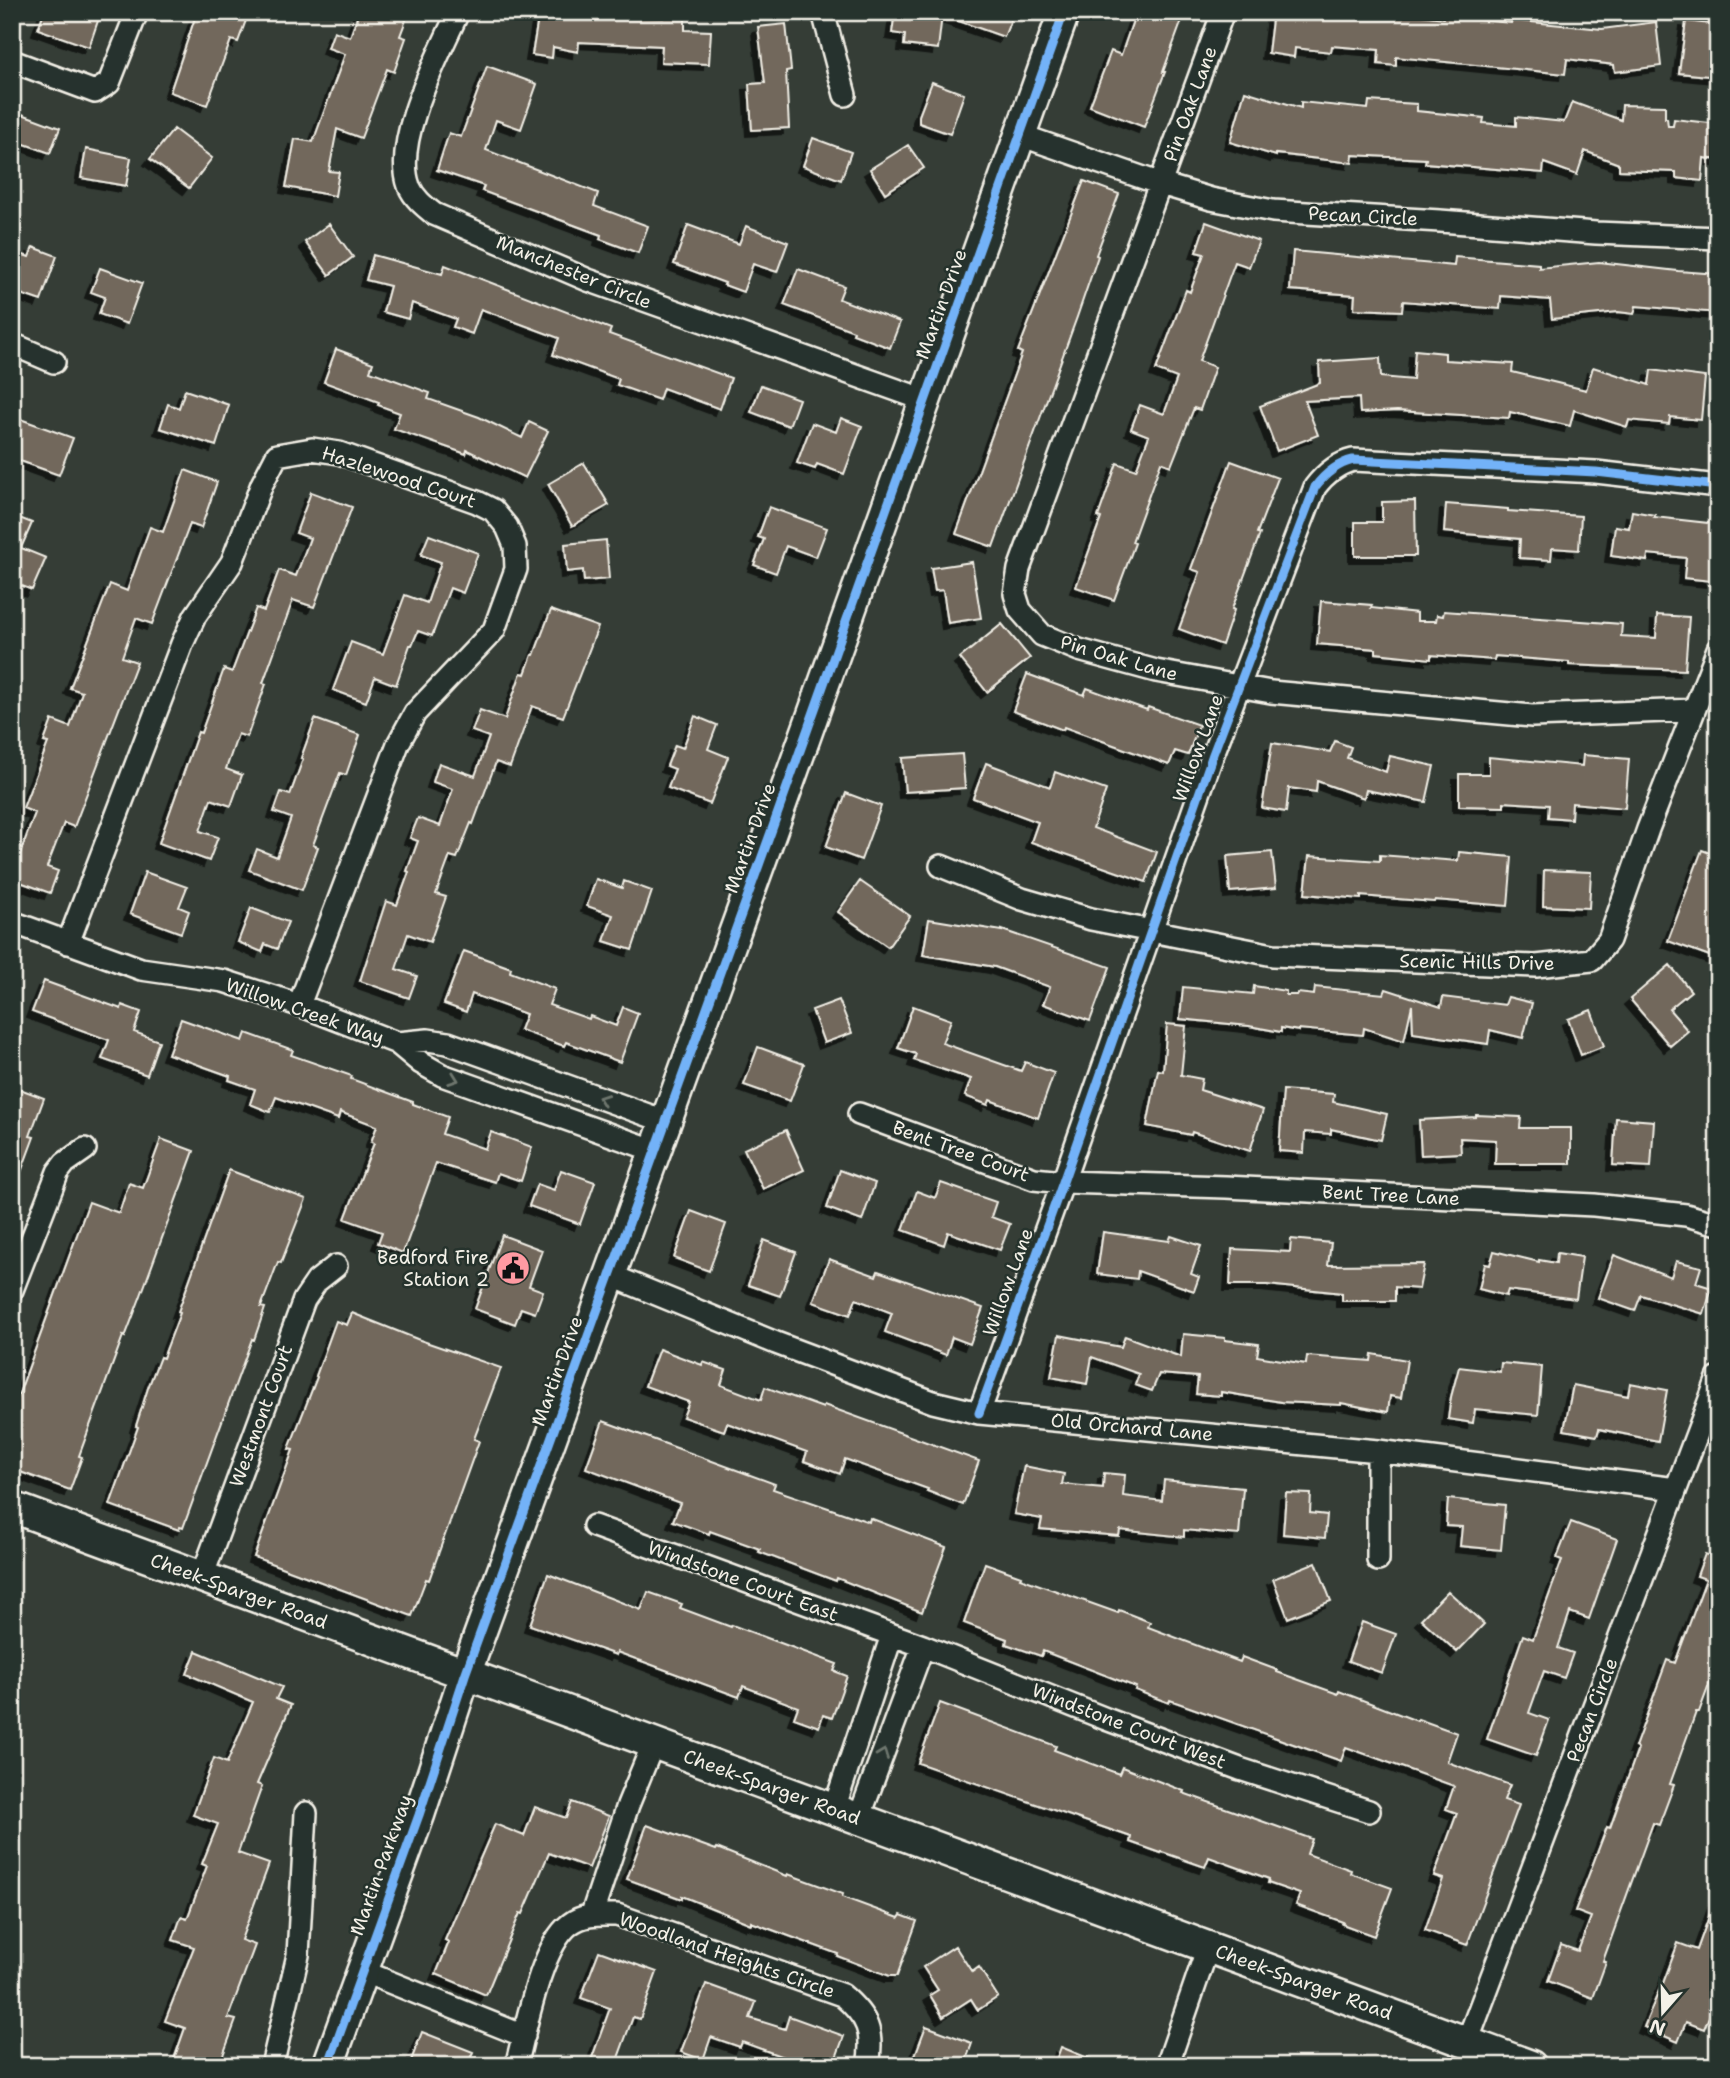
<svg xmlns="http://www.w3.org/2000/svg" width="1730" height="2078" font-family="'Shantell Sans',sans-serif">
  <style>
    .building { fill: #72675b; stroke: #f4f1e8; stroke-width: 2; filter: url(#shadow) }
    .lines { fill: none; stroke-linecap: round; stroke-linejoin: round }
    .street-casing { stroke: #f4f1e8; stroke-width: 26 }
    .secondary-casing { stroke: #f4f1e8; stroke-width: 35 }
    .street { stroke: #26332d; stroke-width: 21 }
    .secondary { stroke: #26332d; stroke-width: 30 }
    .cycleway-casing { stroke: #26332d; stroke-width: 13 }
    .cycleway { stroke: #73b2f8; stroke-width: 9 }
    .oneway { stroke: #6e766e }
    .labels { text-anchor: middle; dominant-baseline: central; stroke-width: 5; stroke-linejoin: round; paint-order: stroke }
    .street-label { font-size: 19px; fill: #f4f1e8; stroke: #26332d }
    .poi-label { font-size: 19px; fill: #f4f1e8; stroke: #26332d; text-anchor: end }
  </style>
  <defs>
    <filter id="shadow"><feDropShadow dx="-6" dy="6" stdDeviation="0" flood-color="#0009"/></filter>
  </defs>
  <rect width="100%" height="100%" fill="#353d36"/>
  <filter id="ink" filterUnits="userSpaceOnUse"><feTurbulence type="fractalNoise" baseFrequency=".0143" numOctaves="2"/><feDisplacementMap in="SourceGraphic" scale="14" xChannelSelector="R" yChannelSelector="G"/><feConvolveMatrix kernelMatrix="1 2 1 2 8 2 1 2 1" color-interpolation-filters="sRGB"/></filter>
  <g filter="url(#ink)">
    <path class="building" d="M44,12h57l-12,35 -51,-18z
      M197,12h52l-11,30 -7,-2 -24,65 -37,-13z
      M359,12h50l-9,24 6,2 -12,34 -7,-3 -26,69 -24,-9 -8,42 10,1 -4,24 -49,-9 9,-48 18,3 32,-88 -17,-6 6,-17 16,6z
      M539,12h15l42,7v-4l67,3v-2l22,1v13l26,1 -2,33 -48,-2 1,-16 -83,-4 -1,10 -25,-5 -1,11 -20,-3z
      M895,12h119l-10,25 -62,-22 -4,34 -34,-4 1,-10 -13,-2z
      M1136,12h49l-22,60h2l-21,55 -54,-21 21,-55 10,4z
      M1273,12h26l45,6v-6h52l47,6 1,-6h3l22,3 -1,4 43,4v-3l91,9 54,-7 5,44 -46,6 -1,-7 -47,-6 -2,15 -169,-17v9l-18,-2 1,-14 -47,-4 -1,6 -36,-4 -1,9 -26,-4z
      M1686,21l32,4v52l-39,-4z
      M786,24l5,46 -5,1 3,57 -37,2 -3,-46 16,-1 -7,-56z
      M487,66l50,18 -16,45 -25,-9 -10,30 112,43 -4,13 54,20 -10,27 -38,-14 1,-4 -119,-44 2,-5 -47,-16 12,-37 12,4z
      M932,82l32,12 -14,40 -31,-11v-7z
      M1245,91l56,17v-6l67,7 1,-8 48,3v7l67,7 -1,5 33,3v-9l48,5 8,-20 49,18 1,-15 43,1v12h2l1,8h5l1,-7 44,5v36l-14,-2 -2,23 -26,-3v-6l-57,-2v-6l-34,-13 -8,24 -33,-12 -1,10 -118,-10 1,-4 -73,-4 -1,8 -76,-9v2l-46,-14z
      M22,114l38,14 -10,25 -37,-13z
      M174,129l38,29 -23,30 -39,-29z
      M813,138l38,14 -10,28 -38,-14z
      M908,145l16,23 -39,25 -15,-24z
      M86,149l45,9 -5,28 -45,-8z
      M1084,181l35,13 -23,61 2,1 -21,61 -84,230 -37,-13 66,-181 -4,-2z
      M1206,222l53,19 -10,26 -14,-5 -6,16 -30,83 16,6 -15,43 -6,-2 -23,58 -10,-4 -29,80 3,1 -21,57 -38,-13 25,-69 -3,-1 19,-54 19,7 13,-34 -18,-7 9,-24 24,9 13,-36 -21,-8 30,-80 4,2 14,-38 -8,-2z
      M329,224l24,33 -24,18 -24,-33z
      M688,225l51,19 7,-18 42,16 -11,30 -24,-8 -10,28 -19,-7 1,-2 -51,-19z
      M33,247l24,9 -16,45 -29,-10v-40l17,6z
      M1293,251l161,15 1,-9 84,7v4l60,-6 79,9 40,3v39l-82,-7 -2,8 -16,-2 -66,7 -2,-19 -49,-4 -1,13 -97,-8 -1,10 -48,-2 1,-14 -65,-5z
      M373,255l69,19 3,-9 166,64 -2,5 122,44 -11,31 -57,-21 -4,12 -42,-15 2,-6 -66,-24 6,-17 -78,-29 -9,25 -19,-7 3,-8 -44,-16 -4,16 -25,-7 7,-26 -24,-6z
      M100,268l42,15 -15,41 -28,-10 6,-17 -14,-5z
      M798,269l46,17 -5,13 61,23 -10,26 -37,-14 1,-3 -70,-26z
      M336,349l37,14 -3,8 60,22 -2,6 51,18 43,21 7,-16 19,9 -23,47 -58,-28 -1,4 -72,-25 6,-16 -22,-8 1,-3 -55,-20z
      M1415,350l30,3v7l68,4 -1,8 74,18 7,-23 56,18 2,-15 54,7 -4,43 -31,-3 -1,7 -40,-4 -2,7 -53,-17 -4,16 -60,-14 -1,6 -112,-7 -37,2 -1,-15 -54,3 13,34 -41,16 -17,-45 60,-23 -1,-21 61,-4 1,19 32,3z
      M761,385l38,14 -10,27 -38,-14z
      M185,390l44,15 -13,41 -56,-18 8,-24 11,4z
      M12,416l61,22 -14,37 -47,-17z
      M841,418l21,8 -18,48 -27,-10 -2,5 -18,-6 15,-40 24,9z
      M1231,461l47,17 -21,55 3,1 -28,75 2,1 -12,35 -43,-16 21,-57 -9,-3z
      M584,463l25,42 -37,21 -24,-42z
      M185,470l32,12 -16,46 -11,-4 -38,100 -16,-6 -14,39 15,5 -63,165 -10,-4 -17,44 11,4 -8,22 -38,-14v-22l6,2 17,-46 -12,-5 25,-65 -4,-1 8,-22 18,7 12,-35 -12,-4 40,-104 17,7 23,-64 13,5z
      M311,492l41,15 -38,100 -21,-7 -30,83 3,1 -19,53 -9,-3 -12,35 16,6 -11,31 -20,-7 -11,32 18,6 -9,24 -50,-18 39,-111 3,1 23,-64 8,3 24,-64 8,3 15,-41 17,6 14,-38 -14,-5z
      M1415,501l1,55h-61v-34h27v-20z
      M1446,504l62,5v2l73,5 -2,34 -27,-2 -1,12 -32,-2 1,-19 -76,-7z
      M769,507l58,21 -11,29 -30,-11 -10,27 -22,-8 10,-26 -6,-2z
      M1632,511l23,4 -1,2 63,7 -6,57 -27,-3 2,-20 -38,-4 -1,7 -36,-5 4,-30 14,2z
      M12,515l20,8 -11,25 25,10 -14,32 -20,-8z
      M429,535l49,18 -15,40 -13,-5 -18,48 -14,-5 -6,14h-2l-14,40 -21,-8 -9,25 -33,-12 18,-48 32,12 22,-59 22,8 14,-41 -20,-7z
      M606,540l3,39 -25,2 -1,-11 -16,2 -2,-28z
      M972,562l9,56 -33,5 -5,-33 -8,1 -4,-23z
      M1321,601l51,4 -1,3 46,5v8h19l1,-6 6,1 1,-5 178,13 -1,12 35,2 1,-23 32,2 -4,53 -116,-5v-3l-74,-6 -1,4 -63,-5v4l-55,-6v-4l-59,-5z
      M551,610l47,17 -35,90 -31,-11 -22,61 -14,-5 -23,62 -2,-1 -14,35 -7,-2 -14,38 10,3 -16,45 -22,-8 -12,35 21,7 -8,22 -49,-17 26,-80 11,4 12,-33 -2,-1 11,-30 -8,-3 8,-20 22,8 13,-37 -20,-7 6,-19 36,13 14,-39 -17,-6 8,-21 25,9 16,-46 4,1 7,-19h2z
      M1002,624l28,34 -43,34 -27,-34z
      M1027,674l57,21 3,-7 60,22 1,-3 51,18 -11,30 -13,-4 -6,14 -105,-38 -1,3 -50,-19z
      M695,716l22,9 -9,24 20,8 -18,47 -42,-16 7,-19 -8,-3 8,-21 8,3z
      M315,719l45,16 -14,40 -6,-2 -27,72 5,2 -16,43 -53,-20 8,-21 20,8 14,-39 -17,-6 7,-20 9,3 13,-36 -2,-1z
      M1335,741l16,6 -4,11 39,14 4,-16 44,10 -8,36 -60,-12 -2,8 -47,-17 -1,11 -27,-4 -3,24 -24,-4 10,-65 58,9z
      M962,754l3,34 -60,4 -3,-34z
      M1583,755l46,4 -4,49 -53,-5 -1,16 -23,-2 1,-12 -45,-3v5l-45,-1v-32h30v-17l93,9z
      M986,763l64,24 5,-15 51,18 -13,38 64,24 -11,30 -115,-40 7,-20 -65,-24z
      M846,793l35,13 -20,54 -35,-13z
      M1702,850l16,6v103l-50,-18z
      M1272,852l4,36 -46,4 -3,-36z
      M1459,852l53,5 -4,49 -73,-6 -1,2 -73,-6v3l-56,-5 4,-38 71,5v-6l78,6z
      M1544,870l47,2 -2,36 -46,-2z
      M145,872l42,15 -8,20 10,4 -8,22 -51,-19z
      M596,879l26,9 2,-7 28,10 -20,59 -28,-9 9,-26 -26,-9z
      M860,881l50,35 -22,31 -50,-35z
      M251,908l37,14 -11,27 -12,-5 -3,8 -24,-10z
      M929,919l73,12v-1l108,37 -20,54 -47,-17 7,-17 -55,-20 -72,-12z
      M464,951l47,17 -1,4 45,17 -6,16 40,14 1,-3 26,10 7,-19 15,6 -18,49 -54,-20 -2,4 -44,-16 6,-16 -54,-20 -6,18 -22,-8z
      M1670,965l21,26 -22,18 19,22 -18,15 -40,-47z
      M44,981l77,28 1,-4 19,7 -7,20 25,9 -12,34 -45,-16 7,-19 -77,-28z
      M1254,986l32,5v4h11l1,-2 16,2 1,-8 69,7 2,-5 55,18 2,-10 62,8 3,-8 24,6 -9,35 -33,-8 -2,14 -75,-11 -1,-28 -8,36 -40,-13 -1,7 -64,-6v2l-18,-3v4l-32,-6 -69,-7 3,-32 70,7z
      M839,1000l13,33 -28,10 -12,-33z
      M913,1006l38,14 -9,23 79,28 4,-9 29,11 -16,45 -48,-18 -2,5 -23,-9 6,-17 -57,-19 2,-6 -18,-6z
      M1591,1010l13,36 -23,9 -13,-36z
      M181,1019l62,22 3,-8 47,17 -2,5 61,21 -1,3 62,23v2l35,13 -6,17 43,15 6,-17 41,15 -11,34 -23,-8 -3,9 -59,-19 -33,90 -25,-10 4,-11 -37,-13 29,-76 -3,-1 6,-16 -37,-14 -2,7 -62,-22 -6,15 -20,-8 5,-15 -26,-9 1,-4 -62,-22z
      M1167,1024l19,2 -5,49 21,4 -2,11 63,20 -13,41 -58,-19 -1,3 -44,-9 11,-56 5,1z
      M758,1047l46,17 -14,37 -46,-16z
      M12,1086l32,12 -14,38 4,1 -20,54 -2,-1z
      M1283,1090l51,4 -1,8 54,12 -6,26 -50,-11v5l-26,-2 -1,21 -25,-2z
      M1476,1115l45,2 -1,11h51v36h-76l1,-24 -36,-2 1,15 -40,2 -2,-35 57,-3z
      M1616,1118l38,3 -3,46 -38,-2z
      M786,1130l18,40 -41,19 -19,-40z
      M161,1139l33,12 -54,147 -15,39 -2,-1 -44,120 3,1 -12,33 -58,-21v-56l77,-211 30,11 10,-30 14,5z
      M229,1170l77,29 -25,64 -3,-1 -17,45 4,1 -11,32 -2,-1 -69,189 -3,-1 -1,3 -69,-25 28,-78 -2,-1 12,-38 12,-31 3,1 17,-45 -2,-1z
      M561,1170l34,12 -15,42 -51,-18 8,-22 17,6z
      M840,1170l35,13 -13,38 -35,-13z
      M941,1183l55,19 -5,15 19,7 -10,26 -52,-18 -4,13 -41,-15 14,-39 18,7z
      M691,1211l35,13 -17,47 -35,-13z
      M1103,1232l66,9 2,-5 30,10 -10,28 8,3 -5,14 -56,-20 -1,8 -40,-5z
      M502,1235l40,15 -13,36 14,5 -8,22 -14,-5 -6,16 -40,-15z
      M1291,1239l40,4 -3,22 96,-1 -5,25 -24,-2v14h-53v-8l-75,-8h-37l2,-36 58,3z
      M764,1240l32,12 -16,44 -32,-11z
      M1494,1251l45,11v-2l17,3 1,-10 25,4 -6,42 -68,-9 -2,6 -27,-7 6,-25 5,1z
      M1614,1255l57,22 5,-16 25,6 -5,16 16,5 -8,26 -63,-19 -6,16 -37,-13z
      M829,1259l47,17 2,-5 105,37 -13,36 -18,-7 -6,18 -61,-23 7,-19 -36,-14 -6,16 -37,-13z
      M352,1313l65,26 84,29 -27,71 5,2 -39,108 -11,31 -3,-1 -14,37 -158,-59 39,-107 -4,-1 28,-72 -1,-1 20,-55 11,4z
      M1183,1334l42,4v2l34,4 -2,12 49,8 1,-8 64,5 1,-7 35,6 -6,38 -11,-2 -2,16 -47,-9v2l-60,-3 -60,-10v4l-25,-2 2,-17 -39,-3 -7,17 -17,-6 4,-11 -47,-17 -5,27 -36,-7 8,-42 62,12 4,-11 56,21z
      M659,1349l43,16 1,-3 23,8 -5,15 40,15 4,-13 58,21 1,-3 155,56 -16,44 -36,-14 1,-2 -83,-30 -5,15 -36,-13 3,-9 -80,-29 -3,8 -41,-14 6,-15 -44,-16z
      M1501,1363l41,4 -4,48 -63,-6 -2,14 -25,-4 3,-22 8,-30 41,5z
      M1630,1383l37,7 -9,51 -59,-12 -2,7 -33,-6 9,-45 55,11z
      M603,1421l172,63 -2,5 96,33 1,-4 76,29 -24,65 -85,-34 -1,3 -77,-29 1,-3 -50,-18 -1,3 -36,-13 7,-18 -94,-35z
      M1024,1466l40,8 -2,10 41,4 1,-15 21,2 -2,21 39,5 2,-21 79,8 -4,47 -55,-5v7l-64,-7 -1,6 -79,-7 2,-10 -28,-5z
      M1286,1493l25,1 -1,19 17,2 -2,23 -42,-4z
      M1448,1499l57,6 -4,45 -41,-4 2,-19 -16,-1z
      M1571,1522l46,17 -28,80 -19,-7 -12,36 15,5 -9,25 -20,-7 -15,42 20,7 -13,36 -49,-17 36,-104 10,4 29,-79 -5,-2z
      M1716,1552h2v109l-19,51h-3l-26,72 4,1 -15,40 -6,-2 -50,138 3,1 -13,36 -45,-17 13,-36 17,6 13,-34 -16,-6 32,-84 3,1 28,-79 -3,-2 32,-87 8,3 31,-84 -9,-3 8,-22 9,3z
      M1316,1562l15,39 -43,17 -15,-39z
      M985,1563l36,13 -1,2 98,35 1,-3 31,12 -2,5 92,35 2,-5 35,13v2l61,22 1,-3 78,30 1,-2 39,14 -10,29 63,23 -6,15 15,5 -52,140 -42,-15 18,-51 -9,-3 23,-63 -11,-4 8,-23 -108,-39 -5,14 -171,-61 -1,3 -34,-13 1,-3 -93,-36 -2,5 -35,-12 1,-5 -43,-16z
      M548,1574l93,36 7,-18 34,12 -2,4 51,19 1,-2 105,39 -3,7 13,5 -15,42 -9,-3 -4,12 -25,-9 4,-11 -55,-21 -4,11 -122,-45 -1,3 -86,-30z
      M1448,1591l36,33 -27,28 -36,-33z
      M1362,1622l34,12 -14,39 -34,-12z
      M196,1651l86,36 -6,12 15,6 -34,79 5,2 -24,67 31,11 -28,76 14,5 -27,73 8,2 -17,46h-37l-9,-4 12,-34 -20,-7 29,-74 -21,-7 8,-23 6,2 20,-53 -5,-2 16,-40 -25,-9 21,-57 13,5 26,-61 -66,-28z
      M940,1703l116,43 -2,4 65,24 3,-7 62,24 -1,2 129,46 -5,15 44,16 -1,3 42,15 -18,48 -32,-12 1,-2 -47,-17 4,-11 -32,-11 1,-4 -60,-22 -4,10 -43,-15 -1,1 -31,-11 1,-5 -213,-74z
      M572,1802l37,14 -20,52 -40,-15 -26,61 -3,-1 -34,82 -50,-21 13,-32 -4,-2 50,-116 29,12 11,-29 31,11z
      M647,1825l69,25 1,-2 70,28 1,-2 55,20 -1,3 57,21 2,-3 16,6 -20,55h-7l-53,-20 1,-2 -87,-32v2l-69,-28v3l-55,-20z
      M1716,1897l2,1v97l-14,34 -18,-7 -8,20 -34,-15 17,-41h1l16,-43 19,7z
      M955,1946l17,26 7,-5 19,30 -20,13 -7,-11 -28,18 -13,-22 8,-5 -15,-23z
      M599,1951l58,21 -17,47 -7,-2 -18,49h-26l21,-58 -29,-10z
      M706,1984l50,18 -6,16 35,11 4,-13 55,20 -11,30h-25l-66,-24 -2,5 -29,-10 -8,23 -22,-8z
      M926,2026l46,17 -8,23h-53z
      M422,2032l51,20 -6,14h-58z
      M1061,2047l44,18v1h-51z"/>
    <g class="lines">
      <g class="street-casing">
        <path id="street" d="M458,12c-19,43 -66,128 -49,174 5,12 15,20 25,28l154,66 337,120
          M823,12l22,83
          M1223,12l-204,557 -4,25 5,16 22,25 37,15 77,21 115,21 261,24 162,-6
          M12,61l83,31 14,-9 28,-71
          M1020,135l141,49 50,15 62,12 167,10 156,12 122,5
          M12,344l42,18
          M941,866l81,33 69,20 182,36 263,11 56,-6 17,-20 39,-111 70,-180
          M12,922l129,47 83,12 75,24 98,38 24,20 21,12 214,76
          M68,943l114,-299 13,-28 37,-54 30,-78 15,-29 35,-6 27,4 138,49 16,8 14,17 8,19 1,23 -22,61 -79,83 -17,31 -99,261
          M397,1043l31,-3 20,3 219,79
          M859,1114l175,65 29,3 163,5 368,18 92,10 32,9
          M610,1275l166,68 157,59 46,11 399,38 298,38
          M12,1290l46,-118 7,-9 20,-14
          M979,1413l84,-231 150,-428 102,-267c10,-13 21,-23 38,-27l243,12 122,14
          M594,1526l329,120 183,73 134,50 129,42
          M1378,1560v-109
          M202,1577l102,-277 13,-19 19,-15
          M834,1809l58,-174
          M859,1818l64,-172
          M592,1914l36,-109 25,-61
          M362,1971l162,65
          M1467,2042l251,-664
          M272,2066l26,-111 8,-142
          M516,2066c10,-37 24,-119 54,-142 14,-11 31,-9 47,-9l225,80c26,22 32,37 26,71
          M1167,2066l41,-119"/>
      </g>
      <g class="secondary-casing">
        <path id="secondary" d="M12,1507l1519,559
          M328,2066l91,-251 46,-140 306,-843 293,-820"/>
      </g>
      <use href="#street" class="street"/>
      <use href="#secondary" class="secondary"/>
      <g class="cycleway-casing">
        <path id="cycleway" d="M979,1413l84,-231 150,-428 102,-267c10,-13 21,-23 38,-27l243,12 122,14
          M328,2066l91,-251 46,-140 306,-843 293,-820"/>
      </g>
      <use href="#cycleway" class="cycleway"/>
    </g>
    <defs><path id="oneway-chevron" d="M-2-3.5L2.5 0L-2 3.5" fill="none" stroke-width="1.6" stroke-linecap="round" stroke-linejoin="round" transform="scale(1.75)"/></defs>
    <g class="oneway">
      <use href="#oneway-chevron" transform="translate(454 1079) rotate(20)"/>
      <use href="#oneway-chevron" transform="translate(603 1099) rotate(-160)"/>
      <use href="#oneway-chevron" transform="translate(883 1754) rotate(-69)"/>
    </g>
  </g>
  <defs>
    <g id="civic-disc" transform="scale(1.75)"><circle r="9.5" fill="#ff9aa2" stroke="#26332d"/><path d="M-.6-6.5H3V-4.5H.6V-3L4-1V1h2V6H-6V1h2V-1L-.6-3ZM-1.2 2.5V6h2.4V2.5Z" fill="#111"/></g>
  </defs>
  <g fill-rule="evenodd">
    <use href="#civic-disc" x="513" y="1268"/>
  </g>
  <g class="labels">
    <g class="street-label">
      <text transform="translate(1190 104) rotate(-70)">Pin Oak Lane</text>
      <text transform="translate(1363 216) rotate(3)">Pecan Circle</text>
      <text transform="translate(574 272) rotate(22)">Manchester Circle</text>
      <text transform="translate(941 304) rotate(-70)">Martin Drive</text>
      <text transform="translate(399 477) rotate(18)">Hazlewood Court</text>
      <text transform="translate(1119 658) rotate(16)">Pin Oak Lane</text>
      <text transform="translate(1198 748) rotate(-70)">Willow Lane</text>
      <text transform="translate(750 838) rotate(-70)">Martin Drive</text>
      <text transform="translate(1477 962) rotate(1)">Scenic Hills Drive</text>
      <text transform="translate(305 1011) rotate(19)">Willow Creek Way</text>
      <text transform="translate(961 1151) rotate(20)">Bent Tree Court</text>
      <text transform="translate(1391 1195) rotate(3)">Bent Tree Lane</text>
      <text transform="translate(1008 1282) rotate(-70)">Willow Lane</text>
      <text transform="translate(557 1371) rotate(-70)">Martin Drive</text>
      <text transform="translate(261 1416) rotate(-70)">Westmont Court</text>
      <text transform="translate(1132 1427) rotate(5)">Old Orchard Lane</text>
      <text transform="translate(743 1581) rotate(20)">Windstone Court East</text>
      <text transform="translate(239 1591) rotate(20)">Cheek-Sparger Road</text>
      <text transform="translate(1592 1710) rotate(-69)">Pecan Circle</text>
      <text transform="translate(1129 1726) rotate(21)">Windstone Court West</text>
      <text transform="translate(772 1787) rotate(20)">Cheek-Sparger Road</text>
      <text transform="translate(381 1865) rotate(-70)">Martin Parkway</text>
      <text transform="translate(727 1955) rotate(19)">Woodland Heights Circle</text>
      <text transform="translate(1304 1982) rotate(20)">Cheek-Sparger Road</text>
    </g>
    <g class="poi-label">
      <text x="489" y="1257">Bedford Fire<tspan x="489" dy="22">Station 2</tspan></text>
    </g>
  </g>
  <rect width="1730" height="2078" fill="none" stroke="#26332d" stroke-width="42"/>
  <rect x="21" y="21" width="1688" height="2036" fill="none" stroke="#f4f1e8" stroke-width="2.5" filter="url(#ink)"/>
  <g transform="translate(1663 2012) rotate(200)" stroke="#26332d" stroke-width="5" paint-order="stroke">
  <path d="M0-5L12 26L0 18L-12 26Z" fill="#f4f1e8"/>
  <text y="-10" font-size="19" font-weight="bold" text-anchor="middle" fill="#f4f1e8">N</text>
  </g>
</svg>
